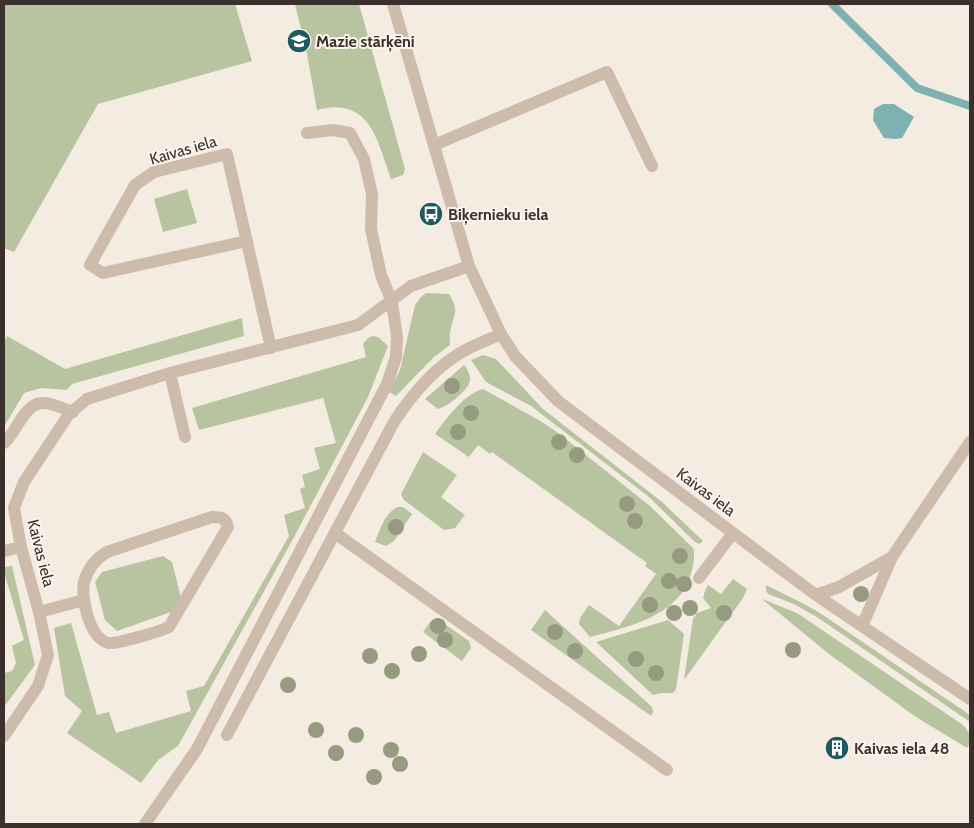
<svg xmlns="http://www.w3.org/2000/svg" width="974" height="828" font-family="Cabin,sans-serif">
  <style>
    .green { fill: #b8c4a0 }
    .water { fill: #7fb0b2 }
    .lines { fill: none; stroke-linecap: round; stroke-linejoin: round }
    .stream { stroke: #7fb0b2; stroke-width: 8 }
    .minor { stroke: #cdbbac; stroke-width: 12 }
    .tree { fill: #969b7f }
    .labels { text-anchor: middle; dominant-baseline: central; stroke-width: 4; stroke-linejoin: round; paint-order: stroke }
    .poi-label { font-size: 16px; font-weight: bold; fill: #3b302b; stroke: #fbf5ee; text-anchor: start }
    .street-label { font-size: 16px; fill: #3b302b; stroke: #fbf5ee }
  </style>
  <rect width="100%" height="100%" fill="#f4ebe1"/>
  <path class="green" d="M4,4h231l17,57 -154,43 -84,148 -10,-4z
    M295,4h64l46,165 -2,6 -12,4c-14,-39 -21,-83 -74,-69l-10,-56z
    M187,189l10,34 -34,9 -9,-33z
    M426,293l23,1c10,16 6,18 2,34 -2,6 -1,12 -1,17l-16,12 -38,39 -7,-4 11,-22 15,-65 6,-8z
    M242,318l2,18 -172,48 -5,6 -26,-2 -17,5 -20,34v-84l3,-7 58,33z
    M373,336l5,1 10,9 -20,51 -75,142 -115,207 -20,14 -17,23 -74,-50 15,-22 -17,-15 -11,-68 17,-5 26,92 12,-3 7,21 75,-22 -5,-20 18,-5 85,-150 -5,-21 21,-7 -5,-19 5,-2 -3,-12 18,-6 -6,-21 22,-5 -13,-45 -124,32 -7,-22 174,-51 -3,-13 5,-6z
    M483,355l13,4 47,50 119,93 41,39 -4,3 -4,-2 -46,-45 -118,-91 -45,-24 -15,-22z
    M464,365c4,5 6,9 6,15 0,9 -24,28 -32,29l-13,-10z
    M483,389l54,30 20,13 93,74 43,42c2,8 1,14 -1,22 -10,46 -64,57 -102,67l-11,-13 1,-6 9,-13 30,21 37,-52 -11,-8 2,-3 -155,-111 -2,2 -12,-9 -9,12 -34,-23c10,-14 30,-41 48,-45z
    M423,452l34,23 -16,22 24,18 -10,13 -11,2 -40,-30 -3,-6z
    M398,507h5l9,7 -18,27 -8,5 -11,-4c5,-12 10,-30 23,-35z
    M163,556l9,6 9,36 -10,14 -54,19 -12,-11 -10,-38 7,-10z
    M12,566l23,99 -31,42v-34l8,-2 4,-8 -4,-17 12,-6 -20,-68v-5z
    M733,579l14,10 -4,9 -59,82 9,-61 4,-6 14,-5 -8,-10 2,-7 3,-6 13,9z
    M766,585l40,20 14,8 147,100 3,3v6l-153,-105 -23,-13 -26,-10 -2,-3z
    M762,599l35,14 166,112c6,6 10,14 4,23l-51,-31 -87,-63z
    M545,610l107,97 1,5 -2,4 -120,-86z
    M435,619l4,1 30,21 2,7 -9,13 -39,-29 7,-10z
    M668,620l16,14 -8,55 -3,4h-12l-8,2 -57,-53z"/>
  <path class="water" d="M883,104h11l20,13 -12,21 -7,1 -11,-1 -11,-18 1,-11z"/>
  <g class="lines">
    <path class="stream" d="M832,4l85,84 53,18"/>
    <path class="minor" d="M393,4l76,262 32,68 14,22 43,45 175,132 83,62 154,104
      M434,145l173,-73 45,94
      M247,241l-144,32 -13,-8 45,-80 19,-13 73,-18 44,194
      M170,373l15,64
      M4,443c6,-6 10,-12 14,-19 18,-29 25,-23 55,-12
      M212,517c9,0 14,1 16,10l-59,100c-8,4 -52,17 -60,16 -20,-4 -28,-45 -25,-61 4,-14 11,-23 23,-30z
      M335,533l332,237
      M4,551l17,-4
      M699,578l34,-45
      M816,595l23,-8 53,-30
      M39,612l45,-12
      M862,626l30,-69 78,-115
      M227,735l167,-313c17,-26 40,-54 68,-70 12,-7 26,-12 39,-18
      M4,736l34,-50 10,-31 -9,-43 -18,-65 -7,-39 10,-26 45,-68 18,-15 83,-26 188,-48 53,-39 58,-20
      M145,824l52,-75 190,-365 9,-27 1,-20 -5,-35 -11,-27 -10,-46 1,-35 -8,-35 -14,-26 -17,-3 -26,3"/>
  </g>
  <g class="tree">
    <circle cx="452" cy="386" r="8"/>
    <circle cx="471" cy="413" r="8"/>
    <circle cx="458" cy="432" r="8"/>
    <circle cx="559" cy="442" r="8"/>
    <circle cx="577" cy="455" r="8"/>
    <circle cx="627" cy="504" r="8"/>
    <circle cx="635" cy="521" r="8"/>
    <circle cx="396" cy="527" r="8"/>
    <circle cx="680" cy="556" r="8"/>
    <circle cx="669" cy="581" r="8"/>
    <circle cx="684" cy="584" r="8"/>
    <circle cx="861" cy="594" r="8"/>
    <circle cx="650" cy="605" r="8"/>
    <circle cx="690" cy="608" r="8"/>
    <circle cx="674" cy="613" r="8"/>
    <circle cx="724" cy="613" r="8"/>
    <circle cx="438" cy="626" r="8"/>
    <circle cx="555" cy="632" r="8"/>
    <circle cx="445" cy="640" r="8"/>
    <circle cx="793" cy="650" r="8"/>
    <circle cx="575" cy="651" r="8"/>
    <circle cx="419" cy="654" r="8"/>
    <circle cx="370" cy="656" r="8"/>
    <circle cx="636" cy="659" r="8"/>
    <circle cx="392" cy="671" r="8"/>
    <circle cx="656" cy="673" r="8"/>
    <circle cx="288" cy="685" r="8"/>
    <circle cx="316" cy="730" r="8"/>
    <circle cx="356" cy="735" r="8"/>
    <circle cx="391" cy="750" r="8"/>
    <circle cx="336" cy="753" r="8"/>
    <circle cx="400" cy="764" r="8"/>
    <circle cx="374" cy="777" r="8"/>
  </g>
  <defs>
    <g id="school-disc" transform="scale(1.25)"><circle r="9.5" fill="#1f5a5e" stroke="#fbf5ee"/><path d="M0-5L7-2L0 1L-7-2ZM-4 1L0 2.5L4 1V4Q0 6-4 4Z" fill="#fff"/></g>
    <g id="bus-disc" transform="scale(1.25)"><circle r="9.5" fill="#1f5a5e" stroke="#fbf5ee"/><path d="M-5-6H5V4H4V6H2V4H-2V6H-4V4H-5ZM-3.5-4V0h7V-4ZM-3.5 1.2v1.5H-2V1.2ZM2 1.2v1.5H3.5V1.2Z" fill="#fff"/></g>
    <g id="building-disc" transform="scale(1.25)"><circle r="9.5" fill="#1f5a5e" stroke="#fbf5ee"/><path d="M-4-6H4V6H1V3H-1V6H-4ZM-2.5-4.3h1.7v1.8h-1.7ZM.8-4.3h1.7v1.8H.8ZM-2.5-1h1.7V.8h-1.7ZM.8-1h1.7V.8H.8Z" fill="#fff"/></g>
  </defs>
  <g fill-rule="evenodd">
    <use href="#school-disc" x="299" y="41"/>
    <use href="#bus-disc" x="431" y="214"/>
    <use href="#building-disc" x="837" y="748"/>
  </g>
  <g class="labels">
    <g class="poi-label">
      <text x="316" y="41">Mazie stārķēni</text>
      <text x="448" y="214">Biķernieku iela</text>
      <text x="854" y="748">Kaivas iela 48</text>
    </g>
    <g class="street-label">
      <text transform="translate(183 150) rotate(-16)">Kaivas iela</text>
      <text transform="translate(706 492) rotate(37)">Kaivas iela</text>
      <text transform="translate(41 553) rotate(76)">Kaivas iela</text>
    </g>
  </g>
  <rect width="974" height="828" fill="none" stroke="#3b302b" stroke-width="10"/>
</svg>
